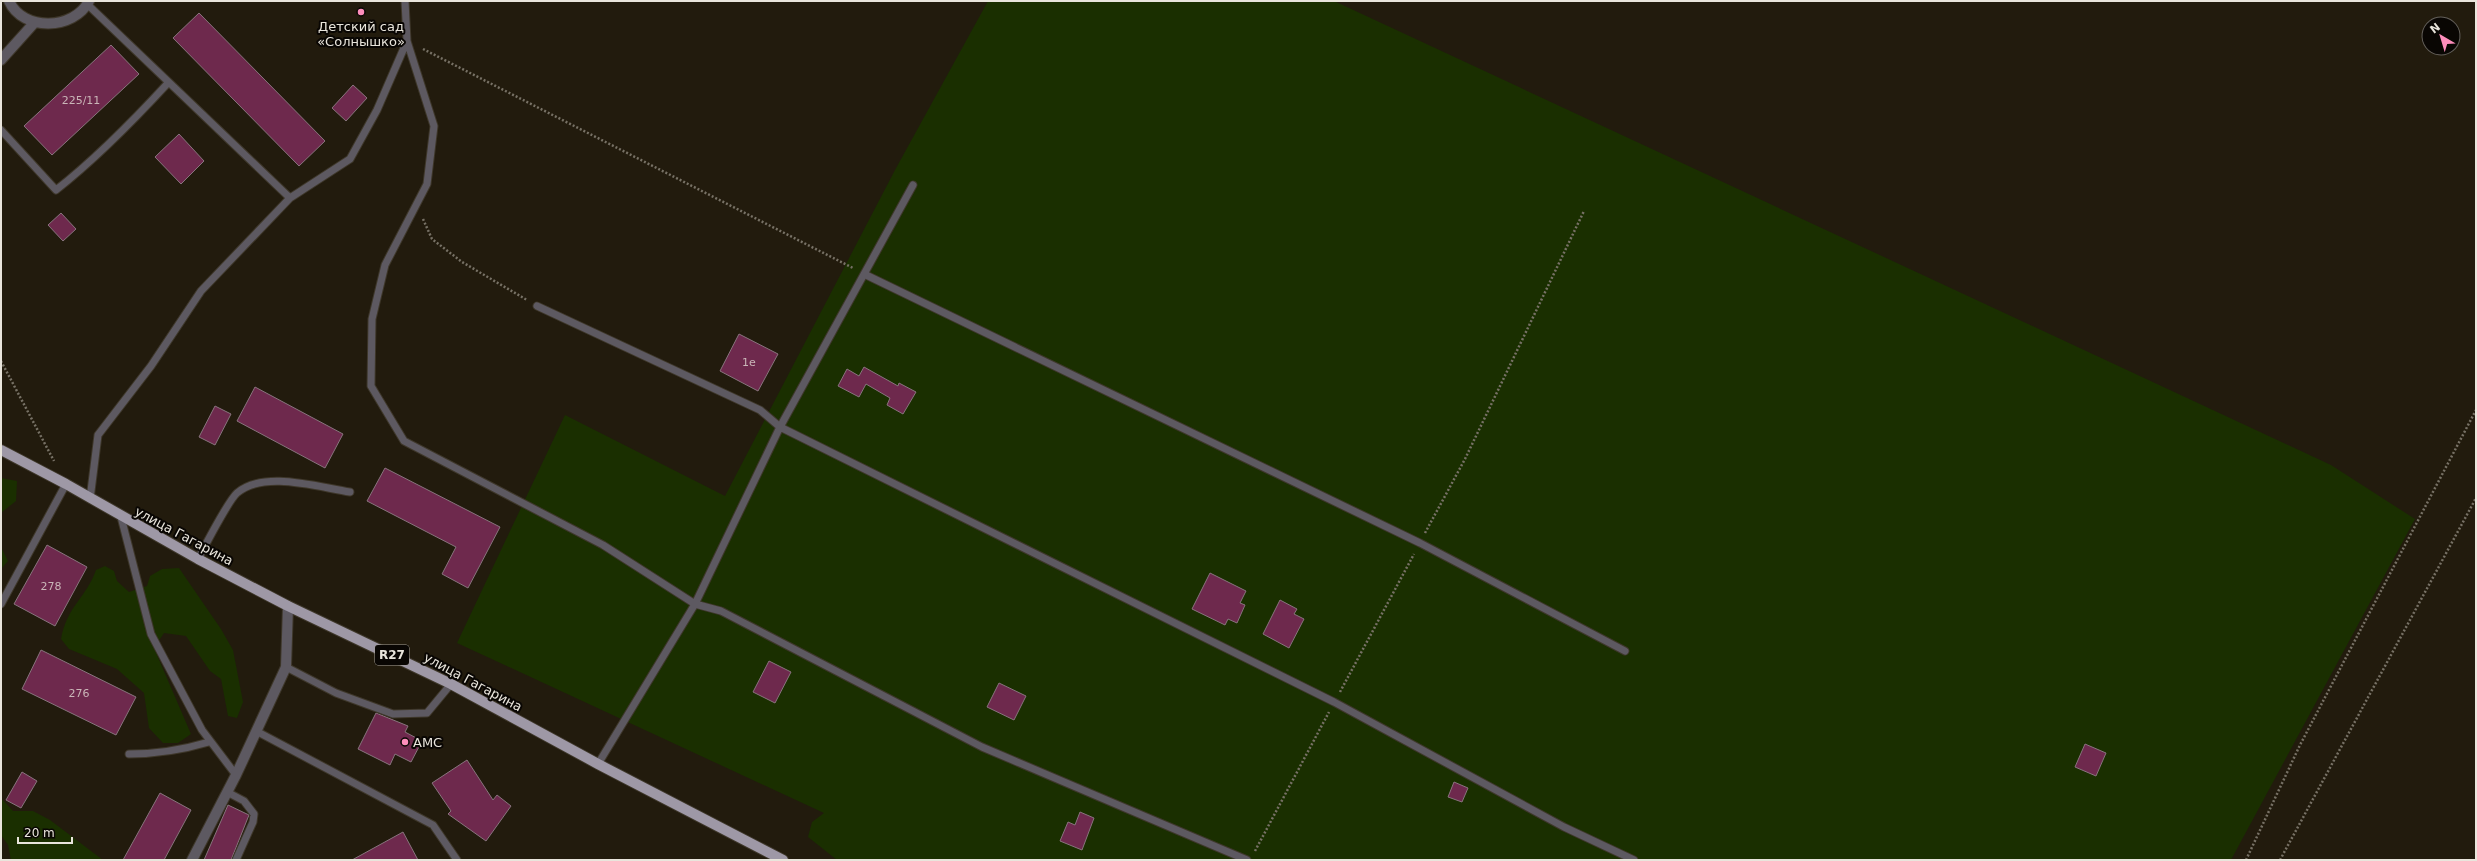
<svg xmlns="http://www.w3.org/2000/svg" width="2477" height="861" font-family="'DejaVu Sans',sans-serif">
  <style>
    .green { fill: #1a2f00 }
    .building { fill: #6e294d; stroke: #88747d }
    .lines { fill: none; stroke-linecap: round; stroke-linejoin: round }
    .service-casing { stroke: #3e372a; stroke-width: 9 }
    .minor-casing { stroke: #3e372a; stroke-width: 12 }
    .primary-casing { stroke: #3e372a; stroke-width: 12 }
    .path { stroke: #777165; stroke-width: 2.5; stroke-dasharray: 2 2; stroke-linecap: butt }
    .service { stroke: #5d5961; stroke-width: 7 }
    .minor { stroke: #5d5961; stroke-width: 10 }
    .primary { stroke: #9e98a6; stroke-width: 10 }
    .poi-dot { fill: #fe8ebc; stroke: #090603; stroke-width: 1.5 }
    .labels { text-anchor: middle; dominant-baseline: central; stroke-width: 4; stroke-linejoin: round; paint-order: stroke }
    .number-label { font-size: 11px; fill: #cab6b8 }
    .shield { fill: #090603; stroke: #a6a29b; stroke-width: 1 }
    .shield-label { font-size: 12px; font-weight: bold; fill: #e9e5dc }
    .poi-label { font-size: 13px; fill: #e9e5dc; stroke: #090603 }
    .street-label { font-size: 13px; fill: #e9e5dc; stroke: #090603 }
  </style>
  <rect width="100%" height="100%" fill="#221b0d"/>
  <path class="green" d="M988,1h346l997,464 84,54 -184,341h-1394l-29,-23 4,-15 12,-9 -367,-170 108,-228 160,81 170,-326z
    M1,478l16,3 -1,20 -15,12z
    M1,547l7,14 -7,8z
    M105,566l9,5 3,10 12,11 18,-6 3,-10 12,-7 17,-1 42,61 12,21 10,52 -6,16 -9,-2 -7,-37 -11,-8 -24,-35 -22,-3 -10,15 37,86 -13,9h-15l-14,-15 -5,-35 -27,-24 -48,-20 -8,-10c6,-33 25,-41 35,-69z
    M1,798l12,13h20l17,9 53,40h-92l-3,-15 -7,-10z"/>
  <path class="building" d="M199,13l126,128 -26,25 -126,-128z
    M111,45l28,29 -87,81 -28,-29z
    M353,85l14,13 -21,23 -14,-13z
    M179,134l25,27 -23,23 -26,-27z
    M61,213l15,16 -13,12 -15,-16z
    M739,334l39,20 -20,37 -38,-20z
    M864,367l34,19 1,-3 17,9 -13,22 -16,-9 3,-7 -24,-14 -7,13 -21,-11 9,-17 12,7z
    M255,387l88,47 -18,34 -88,-47z
    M215,406l16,8 -16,31 -16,-8z
    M385,468l115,59 -32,61 -26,-14 14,-27 -89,-46z
    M47,545l40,22 -32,59 -41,-22z
    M1210,573l36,18 -6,12 5,2 -8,18 -9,-4 -3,6 -33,-16z
    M1280,600l17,9 -3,5 10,5 -15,29 -26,-14z
    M41,650l95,47 -20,38 -94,-46z
    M769,661l22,11 -16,31 -22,-11z
    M999,683l27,13 -12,24 -27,-13z
    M376,713l32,13 -3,6 17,9 -11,21 -16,-8 -5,11 -32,-16z
    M2085,744l21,9 -10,23 -21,-9z
    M467,760l26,40 4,-5 14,11 -25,35 -38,-27 3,-3 -19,-28z
    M22,772l15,9 -16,27 -15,-8z
    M1454,782l14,6 -6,14 -14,-5z
    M160,793l31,17 -27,50h-41z
    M228,805l21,10 -18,45h-27z
    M1080,812l14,6 -12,32 -22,-9 8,-19 7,3z
    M403,832l15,28h-66z"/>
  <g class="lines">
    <g class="service-casing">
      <path id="service" d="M405,1l2,40 27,85 -7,58 -42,81 -13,54 -1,67 33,55 199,104 92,59 26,7 261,136 265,113
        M87,4l203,194 -89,93 -50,75 -53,69 -8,64
        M1,130l55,60c41,-32 77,-69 112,-107
        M290,198l60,-39 27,-49 30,-69
        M864,274l556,269 205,108
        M537,306l223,104 20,17 554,275 230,125 70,33
        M121,517l30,117 51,96 34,45
        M198,559c7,-13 30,-58 39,-66 27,-23 80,-6 113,-1
        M1,604l65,-120
        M286,667l50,26 57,21 34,-1 24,-29
        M256,731l177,94 24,35
        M129,754c28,0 53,-4 80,-12
        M598,764l97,-160 85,-177 133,-242
        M227,792l17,9 10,13 -1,8 -17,38"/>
    </g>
    <g class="minor-casing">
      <path id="minor" d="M9,1c14,31 65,29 80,0
        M1,60l34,-38
        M192,860l44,-85 50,-108 2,-61"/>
    </g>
    <g class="primary-casing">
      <path id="primary" d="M1,450l65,34 132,75 90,47 163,78 147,80 185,96"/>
    </g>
    <path class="path" d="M423,49l430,219
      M423,219l9,20 30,23 65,38
      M1,361l53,100
      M1425,533l40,-74 119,-248
      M1340,692l74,-138
      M1255,851l74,-139
      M2246,860l54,-115 176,-335
      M2280,860l196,-362"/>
    <use href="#service" class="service"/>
    <use href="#minor" class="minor"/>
    <use href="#primary" class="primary"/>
  </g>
  <g class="poi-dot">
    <circle cx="361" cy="12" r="4"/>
    <circle cx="405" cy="742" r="4"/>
  </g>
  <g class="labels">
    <g class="number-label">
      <text x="81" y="100">225/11</text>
      <text x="749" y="362">1е</text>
      <text x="51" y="586">278</text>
      <text x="79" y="693">276</text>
    </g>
    <rect class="shield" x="375" y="645" width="34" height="20" rx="3"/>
    <g class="shield-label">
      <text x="392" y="655">R27</text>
    </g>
    <g class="poi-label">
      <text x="361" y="26">Детский сад<tspan x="361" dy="15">«Солнышко»</tspan></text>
      <text x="413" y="742" text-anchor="start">AMC</text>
    </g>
    <g class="street-label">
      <text transform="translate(184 536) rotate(28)">улица Гагарина</text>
      <text transform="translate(473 682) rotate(28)">улица Гагарина</text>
    </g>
  </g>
  <rect width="2477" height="861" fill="none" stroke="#e9e5dc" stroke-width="4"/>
  <g transform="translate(2441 36) rotate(322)"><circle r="19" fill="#090603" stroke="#635f5a"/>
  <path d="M0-3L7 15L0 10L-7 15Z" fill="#fe8ebc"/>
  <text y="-6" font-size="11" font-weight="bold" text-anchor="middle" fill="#e9e5dc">N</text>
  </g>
  <path d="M18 837v6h54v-6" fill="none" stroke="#e9e5dc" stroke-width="2"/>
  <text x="24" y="837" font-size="12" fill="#e9e5dc" stroke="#090603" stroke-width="3" paint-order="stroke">20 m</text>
</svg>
